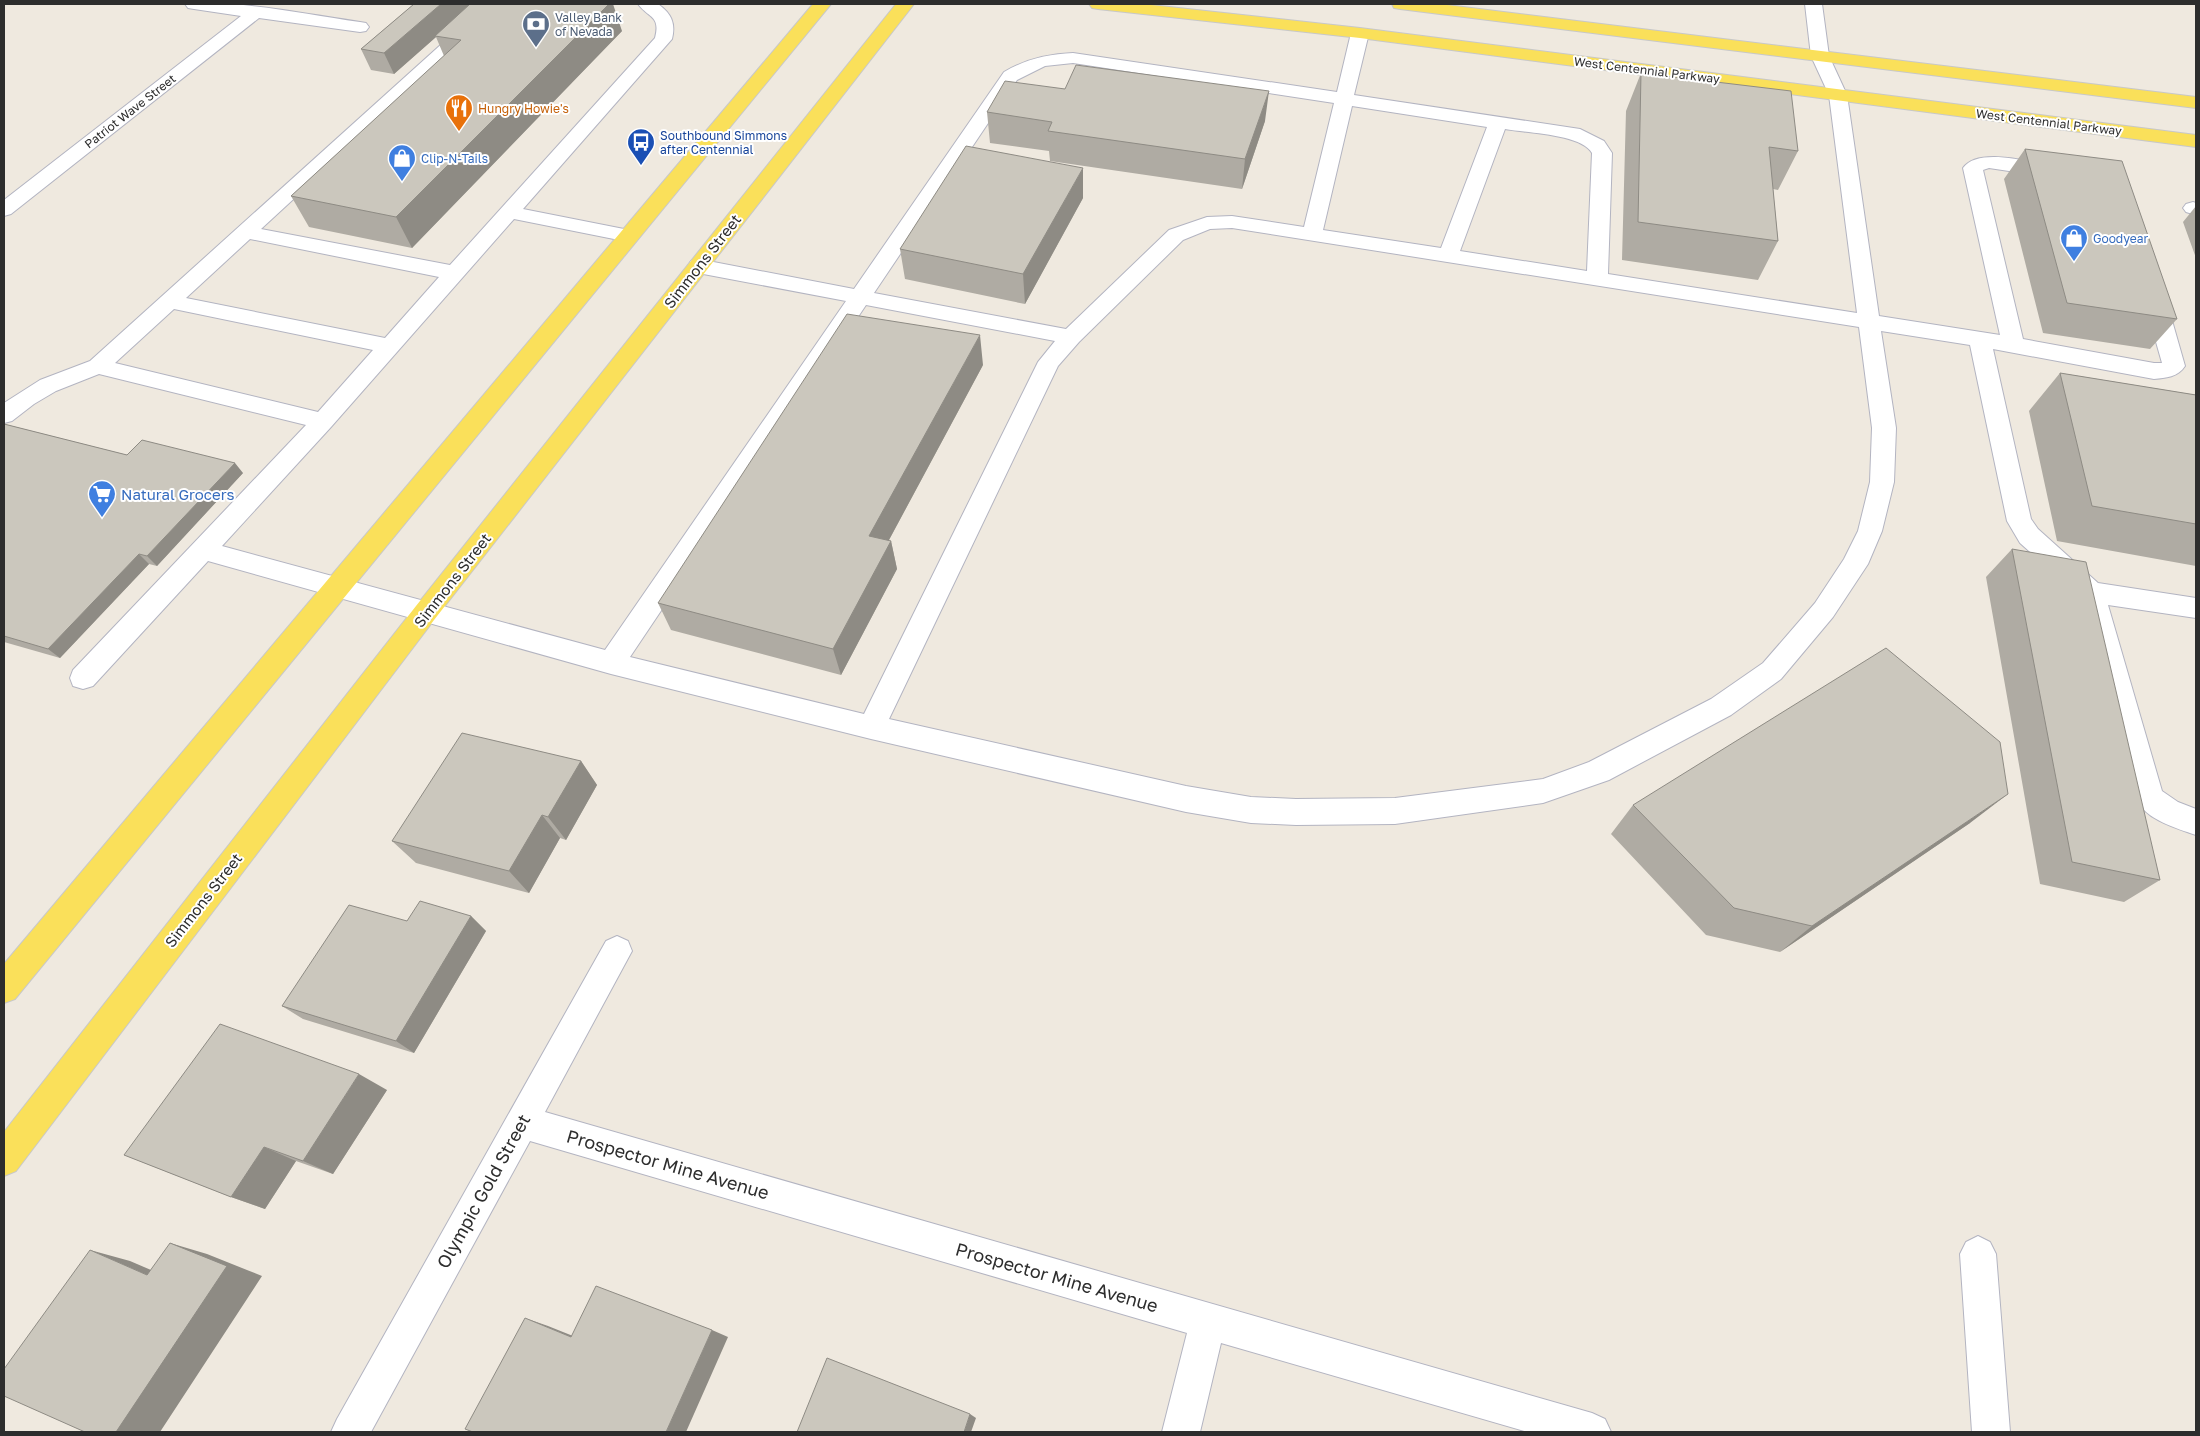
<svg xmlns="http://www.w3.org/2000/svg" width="2200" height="1436" font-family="'Golos Text',sans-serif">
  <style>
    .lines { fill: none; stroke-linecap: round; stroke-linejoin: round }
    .minor-casing { stroke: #b3b4c1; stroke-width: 2 }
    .major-casing { stroke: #c8c8c8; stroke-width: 2 }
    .minor { fill: #fff; fill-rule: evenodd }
    .major { fill: #fae05a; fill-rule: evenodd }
    .wall { fill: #afaba3 }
    .shaded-wall { fill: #8e8b84 }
    .building { fill: #cbc7bd; stroke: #8e8b84 }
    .labels { text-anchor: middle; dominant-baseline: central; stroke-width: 4; stroke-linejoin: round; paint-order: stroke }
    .far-service-label { font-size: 12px; fill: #4e5e75; stroke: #fff; text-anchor: start }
    .far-street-label { font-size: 12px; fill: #2d2d2d; stroke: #fff }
    .far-food-label { font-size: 12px; fill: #c56008; stroke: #fff; text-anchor: start }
    .far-transit-label { font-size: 12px; fill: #164399; stroke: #fff; text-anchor: start }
    .far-shop-label { font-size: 12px; fill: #366cbe; stroke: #fff; text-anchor: start }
    .street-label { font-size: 15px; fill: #2d2d2d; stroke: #fff }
    .shop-label { font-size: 15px; fill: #366cbe; stroke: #fff; text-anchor: start }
    .near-street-label { font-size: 18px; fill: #2d2d2d; stroke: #fff }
  </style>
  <rect width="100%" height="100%" fill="#efe9df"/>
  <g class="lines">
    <g class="minor-casing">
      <path id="minor" d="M185,4c58,-4 118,10 175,18l6,1 3,4 -3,4 -6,1 -101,-14 -248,196 -7,2v-16l237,-184 -47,-7 -6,-1z
        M486,4h19l-244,225 189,36 205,-227c6,-23 -7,-20 -17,-34h20c13,9 18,19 14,35l-149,170 106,21 7,1 3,5 -3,5 -7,1 -115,-23 -183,208 -109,119 383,104 241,-349 -148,-28 -7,-2 -3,-5 3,-5 7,-2 156,30 150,-217c22,-13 44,-18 69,-19l264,39 14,-59 3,-4h12l3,4 -15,62 226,34 24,12 8,12 -4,121 249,39 -28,-218 -18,-39 -6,-52h17l7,52 18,39 32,221 121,19 -37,-167c15,-21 65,-6 87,-3l7,2 3,4 -3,4 -7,2 -61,-9 -6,2 40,169 131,24h8l-19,-67 3,-5 8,-2 8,2 3,5 20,70c-7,11 -19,12 -31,13l-161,-30 38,170 7,10 60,54 98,15v20l-88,-13 54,186 16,11 18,7v26c-20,-7 -50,-15 -60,-36l-56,-202 -60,-54 -13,-22 -37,-176 -89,-14 15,97 -2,54 -12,49 -14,33 -35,53 -52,62 -50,36 -122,65 -66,23 -148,21 -99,1 -45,-2 -65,-11 -315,-73 -260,-65 -403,-113 -115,125 -10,3 -10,-3 -3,-8 3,-8 233,-245 -207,-51 -43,17 -22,13 -22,17 -8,2v-20l36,-23 50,-19zM1073,63l261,40 -30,124 -72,-11 -25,1 -38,13 -103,99 -192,-36 143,-213 28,-14zM1352,106l135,21 -46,121 -118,-18zM1505,129c22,4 76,5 87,24l-5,118 -127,-20zM1232,228l627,99 13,101 -2,54 -12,49 -14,28 -29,44 -52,60 -52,36 -122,63 -46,17 -148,19 -99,1 -45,-2 -65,-11 -297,-67 169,-353 21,-24 104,-102 27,-11zM250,239l189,38 -54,61 -199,-40zM866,305l189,36 -17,21 -174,352 -234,-57zM174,309l199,41 -55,62 -203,-49z
        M2193,202l3,1v12l-10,-3 -3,-4 3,-4z
        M617,936l11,5 4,10 -87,161 1047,301 13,6 6,13h-83l-307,-89 -21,89h-38l25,-99 -657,-192 -159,291h-40l6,-13 269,-478z
        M1978,1236l12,6 6,12 14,178h-38l-12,-178 6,-12z"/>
    </g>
    <g class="major-casing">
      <path id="major" d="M813,4h18l-816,995 -11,4v-39z
        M896,4h18l-480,616 -418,551 -12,5v-44l412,-526z
        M1089,4h53l218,24 836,107v12l-836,-109 -262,-29 -6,-1z
        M1392,4h47l757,93v11l-796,-99 -6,-1z"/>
    </g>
    <use href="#minor" class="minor"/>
    <use href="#major" class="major"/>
  </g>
  <path class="wall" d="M414,4l208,27 -210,217 -103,-21 -18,-31 153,-140 -8,-19 -42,37 -23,-4 -10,-21z
    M1641,73l157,78 -20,39 -5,-1 5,52 -20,39 -136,-20 4,-149z
    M987,112l278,9 -23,68 -192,-28 -1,-10 -59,-8z
    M2025,149l152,170 -27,30 -107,-16 -39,-154z
    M1083,198l-58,106 -120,-25 -5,-30z
    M2196,206v52l-13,-36z
    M983,365l-94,175 2,1 6,28 -56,106 -170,-45 -13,-27z
    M2060,373l136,22v171l-139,-25 -28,-130z
    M4,424l123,31 116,18 -86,93 -8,-2 -89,94 -56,-16z
    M2012,549l148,331 -36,22 -84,-18 -54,-307z
    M581,761l16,24 -31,55 -6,-2 -31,55 -113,-30 -24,-22z
    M1633,805l337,18 -190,129 -74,-17 -95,-101z
    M471,916l15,15 -72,122 -111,-34 -21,-13z
    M387,1090l-54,84 -37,-13 -31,48 -34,-12 -107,-42z"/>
  <path class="shaded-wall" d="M441,4h32l-38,32 1,1 -42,37 -10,-21z
    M609,4h4l9,27 -210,217 -16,-31z
    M1269,91l-4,30 -23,68 3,-30z
    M1083,168v30l-58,106 -2,-30z
    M980,335l3,30 -107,199 -7,-28z
    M235,463l8,10 -86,93 -10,-10z
    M891,541l6,28 -56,106 -8,-26z
    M139,554l10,10 -89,94 -12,-9z
    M581,761l16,24 -31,55 -18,-23z
    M2008,794l-38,29 -190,129 32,-26z
    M542,815l18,23 -31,55 -20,-22z
    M471,916l15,15 -72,122 -18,-12z
    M359,1074l28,16 -54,84 -30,-13z
    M264,1147l32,14 -31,48 -34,-12z
    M170,1243l37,11 55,22 -102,156h-44z
    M90,1250l40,11 56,24 -39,-10z
    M525,1318l23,8 45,18 -22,-7z
    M712,1330l16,7 -42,95h-20z
    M970,1414l6,4 -5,14h-7z"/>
  <path class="building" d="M414,4h27l-57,49 -23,-4z
    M470,4h139l-213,213 -105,-21 170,-156 -26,-4z
    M1076,65l193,26 -24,68 -197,-28 4,-9 -65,-10 18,-31 60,8z
    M1641,73l150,18 7,60 -29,-4 9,94 -140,-19z
    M966,146l117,22 -60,106 -123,-25z
    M2025,149l97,12 55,158 -110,-16z
    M847,314l133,21 -111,201 22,5 -58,108 -175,-46z
    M2060,373l136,22v129l-104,-18z
    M4,424l123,31 15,-15 93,23 -88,93 -8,-2 -91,95 -44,-13z
    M2012,549l74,13 74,318 -88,-18z
    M1886,648l114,94 8,52 -196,132 -78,-18 -101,-103z
    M462,733l119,28 -33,56 -6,-2 -33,56 -117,-30z
    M420,901l51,15 -75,125 -114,-35 67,-101 58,16z
    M220,1024l139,50 -56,87 -39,-14 -33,50 -107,-42z
    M170,1243l57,23 -111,166h-31l-81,-36v-27l86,-119 57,25z
    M596,1286l116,44 -46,102h-193l-8,-3 60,-111 46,19z
    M827,1358l143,56 -6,18h-167z"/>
  <defs>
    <g id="bank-pin" transform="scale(1.4375)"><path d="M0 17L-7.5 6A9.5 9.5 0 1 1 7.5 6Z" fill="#5c6f8a" stroke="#fff"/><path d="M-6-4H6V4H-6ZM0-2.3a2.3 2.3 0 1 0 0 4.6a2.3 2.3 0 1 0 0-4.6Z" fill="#fff"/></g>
    <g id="restaurant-pin" transform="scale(1.4375)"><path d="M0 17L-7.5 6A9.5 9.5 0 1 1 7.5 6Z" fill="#e8710a" stroke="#fff"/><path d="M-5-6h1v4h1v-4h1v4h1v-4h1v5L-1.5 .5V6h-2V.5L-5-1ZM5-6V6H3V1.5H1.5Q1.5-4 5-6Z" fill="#fff"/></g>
    <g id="bus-pin" transform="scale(1.4375)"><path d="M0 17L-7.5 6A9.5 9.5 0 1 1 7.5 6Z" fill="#1a4fb4" stroke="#fff"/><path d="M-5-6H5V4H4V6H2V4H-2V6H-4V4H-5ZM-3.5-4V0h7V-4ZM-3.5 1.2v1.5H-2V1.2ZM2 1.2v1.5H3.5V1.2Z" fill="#fff"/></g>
    <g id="shop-pin" transform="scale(1.4375)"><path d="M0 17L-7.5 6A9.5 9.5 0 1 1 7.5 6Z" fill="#3f7fe0" stroke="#fff"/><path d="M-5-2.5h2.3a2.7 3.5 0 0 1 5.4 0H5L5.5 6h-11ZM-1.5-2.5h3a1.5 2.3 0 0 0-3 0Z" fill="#fff"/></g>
    <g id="supermarket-pin" transform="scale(1.4375)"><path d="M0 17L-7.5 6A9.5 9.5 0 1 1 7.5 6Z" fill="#3f7fe0" stroke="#fff"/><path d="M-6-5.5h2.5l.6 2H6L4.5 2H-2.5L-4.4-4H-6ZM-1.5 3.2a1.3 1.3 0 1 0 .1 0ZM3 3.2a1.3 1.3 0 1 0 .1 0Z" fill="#fff"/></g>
  </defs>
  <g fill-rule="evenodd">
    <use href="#bank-pin" x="536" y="24"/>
    <use href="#restaurant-pin" x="459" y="108"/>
    <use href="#bus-pin" x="641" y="142"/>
    <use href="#shop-pin" x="402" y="158"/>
    <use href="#shop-pin" x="2074" y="238"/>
    <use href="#supermarket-pin" x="102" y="494"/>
  </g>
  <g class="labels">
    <g class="far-service-label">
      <text x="555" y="17">Valley Bank<tspan x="555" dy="14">of Nevada</tspan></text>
    </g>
    <g class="far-street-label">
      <text transform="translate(1647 70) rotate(7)">West Centennial Parkway</text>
      <text transform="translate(130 111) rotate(-38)">Patriot Wave Street</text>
      <text transform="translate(2049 122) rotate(7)">West Centennial Parkway</text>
    </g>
    <g class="far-food-label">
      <text x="478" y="108">Hungry Howie's</text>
    </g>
    <g class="far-transit-label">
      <text x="660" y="135">Southbound Simmons<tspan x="660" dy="14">after Centennial</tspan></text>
    </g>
    <g class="far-shop-label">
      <text x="421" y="158">Clip-N-Tails</text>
      <text x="2093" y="238">Goodyear</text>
    </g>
    <g class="street-label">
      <text transform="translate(702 261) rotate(-52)">Simmons Street</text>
      <text transform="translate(452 580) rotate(-52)">Simmons Street</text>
      <text transform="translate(203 900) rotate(-52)">Simmons Street</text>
    </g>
    <g class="shop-label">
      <text x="121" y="494">Natural Grocers</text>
    </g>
    <g class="near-street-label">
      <text transform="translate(668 1164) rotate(16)">Prospector Mine Avenue</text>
      <text transform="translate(483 1191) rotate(-61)">Olympic Gold Street</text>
      <text transform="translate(1057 1277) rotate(16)">Prospector Mine Avenue</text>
    </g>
  </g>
  <rect width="2200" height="1436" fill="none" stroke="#2d2d2d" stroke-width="10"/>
</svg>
